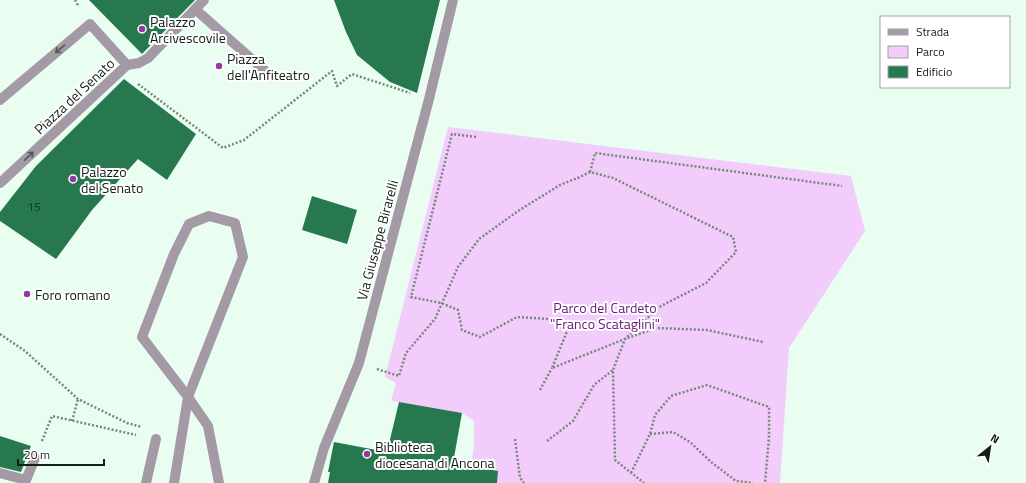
<svg xmlns="http://www.w3.org/2000/svg" width="1026" height="483" font-family="'Titillium Web',sans-serif">
  <style>
    .green { fill: #f2ccfb }
    .building { fill: #27784e }
    .lines { fill: none; stroke-linecap: round; stroke-linejoin: round }
    .path { stroke: #77877c; stroke-width: 2.5; stroke-dasharray: 2 2; stroke-linecap: butt }
    .lane { stroke: #a49aa6; stroke-width: 10 }
    .street { stroke: #a49aa6; stroke-width: 10 }
    .oneway { stroke: #545657 }
    .poi-dot { fill: #9239a5; stroke: #fff; stroke-width: 1.5 }
    .labels { text-anchor: middle; dominant-baseline: central; stroke-width: 4; stroke-linejoin: round; paint-order: stroke }
    .number-label { font-size: 12px; fill: #173424 }
    .poi-label { font-size: 14px; fill: #121e16; stroke: #fff; text-anchor: start }
    .street-label { font-size: 14px; fill: #121e16; stroke: #fff }
    .park-label { font-size: 14px; fill: #671978; stroke: #fff }
  </style>
  <rect width="100%" height="100%" fill="#e9fef0"/>
  <path class="green" d="M448,127l403,49 14,55 -76,117 -9,135h-311l5,-38v-24l-12,-8 -71,-12 5,-18 -11,-6z"/>
  <path class="building" d="M89,0h106l-53,54z
    M334,0h106l-23,93 -27,-11 -33,-27 -11,-23z
    M124,79l72,55 -29,46 -29,-21 -46,51 -36,49 -56,-38v-9l36,-46z
    M312,196l45,14 -10,34 -45,-14z
    M399,402l63,11 -9,50 45,8 -1,12h-169l2,-11h-2l6,-30 53,10z
    M0,436l31,10 -10,26 -21,-5z"/>
  <g class="lines">
    <path class="path" d="M75,0l4,7
      M138,84l85,64 21,-8 88,-69 5,15 15,-12 58,19
      M476,137l-24,-3 -41,163 30,6 17,7 4,20 18,7 37,-20 32,2 19,10 -16,39 73,-29 31,-11 51,2 56,12
      M590,172l5,-19 247,33
      M0,334l25,17 53,48 49,24 15,4
      M377,369l22,7 7,-23 29,-34 23,-52 21,-28 39,-28 42,-26 20,-8 10,-5 23,6 120,59 3,15 -30,31 -47,24 -34,32 -12,31 2,90 29,23
      M540,390l12,-22
      M72,421l6,-22
      M650,434l23,-2 17,10 21,20 25,19 17,2
      M515,439l5,39 4,5
      M42,441l10,-25 84,19
      M547,441l26,-20 21,-36 19,-15
      M631,473l19,-39 5,-19 16,-19 36,-11 62,22v30l-4,46"/>
    <path class="lane" d="M195,9l77,68
      M209,216l26,7 8,34 -55,140 -46,-60 32,-83 15,-30z
      M188,397l20,29 11,57
      M174,483l14,-86"/>
    <path class="street" d="M127,65l12,-2 9,-5 56,-58
      M0,100l90,-76 37,41
      M0,183l127,-118
      M0,473l26,7 9,-22
      M146,483l10,-44
      M314,483l10,-35 35,-85 70,-264 24,-99"/>
  </g>
  <defs><path id="oneway-shaft" d="M-6 0H5M1.5-3L5.5 0L1.5 3" fill="none" stroke-width="1.6" stroke-linecap="round" stroke-linejoin="round"/></defs>
  <g class="oneway">
    <use href="#oneway-shaft" transform="translate(60 49) rotate(140)"/>
    <use href="#oneway-shaft" transform="translate(29 156) rotate(-43)"/>
  </g>
  <g class="poi-dot">
    <circle cx="142" cy="29" r="4"/>
    <circle cx="219" cy="66" r="4"/>
    <circle cx="73" cy="179" r="4"/>
    <circle cx="27" cy="294" r="4"/>
    <circle cx="367" cy="454" r="4"/>
  </g>
  <g class="labels">
    <g class="number-label">
      <text x="34" y="206">15</text>
    </g>
    <g class="poi-label">
      <text x="150" y="21">Palazzo<tspan x="150" dy="16">Arcivescovile</tspan></text>
      <text x="227" y="58">Piazza<tspan x="227" dy="16">dell'Anfiteatro</tspan></text>
      <text x="81" y="171">Palazzo<tspan x="81" dy="16">del Senato</tspan></text>
      <text x="35" y="294">Foro romano</text>
      <text x="375" y="446">Biblioteca<tspan x="375" dy="16">diocesana di Ancona</tspan></text>
    </g>
    <g class="street-label">
      <text transform="translate(74 96) rotate(-43)">Piazza del Senato</text>
      <text transform="translate(377 240) rotate(-75)">Via Giuseppe Birarelli</text>
    </g>
    <g class="park-label">
      <text x="605" y="307">Parco del Cardeto<tspan x="605" dy="16">"Franco Scataglini"</tspan></text>
    </g>
  </g>
  <rect x="880" y="16" width="130" height="72" fill="#ffffff" stroke="#a0a5a2"/>
  <rect x="888" y="29" width="20" height="6" fill="#a49aa6" stroke="#a0a5a2"/>
  <text x="916" y="36" font-size="12" fill="#121e16">Strada</text>
  <rect x="888" y="46" width="20" height="12" fill="#f2ccfb" stroke="#a0a5a2"/>
  <text x="916" y="56" font-size="12" fill="#121e16">Parco</text>
  <rect x="888" y="66" width="20" height="12" fill="#27784e" stroke="#a0a5a2"/>
  <text x="916" y="76" font-size="12" fill="#121e16">Edificio</text>
  <g transform="translate(990 447) rotate(30)" stroke="#ffffff" stroke-width="3" paint-order="stroke">
  <path d="M0-3L7 15L0 10L-7 15Z" fill="#121e16"/>
  <text y="-6" font-size="11" font-weight="bold" text-anchor="middle" fill="#121e16">N</text>
  </g>
  <path d="M18 459v6h86v-6" fill="none" stroke="#121e16" stroke-width="2"/>
  <text x="24" y="459" font-size="12" fill="#121e16" stroke="#ffffff" stroke-width="3" paint-order="stroke">20 m</text>
</svg>
